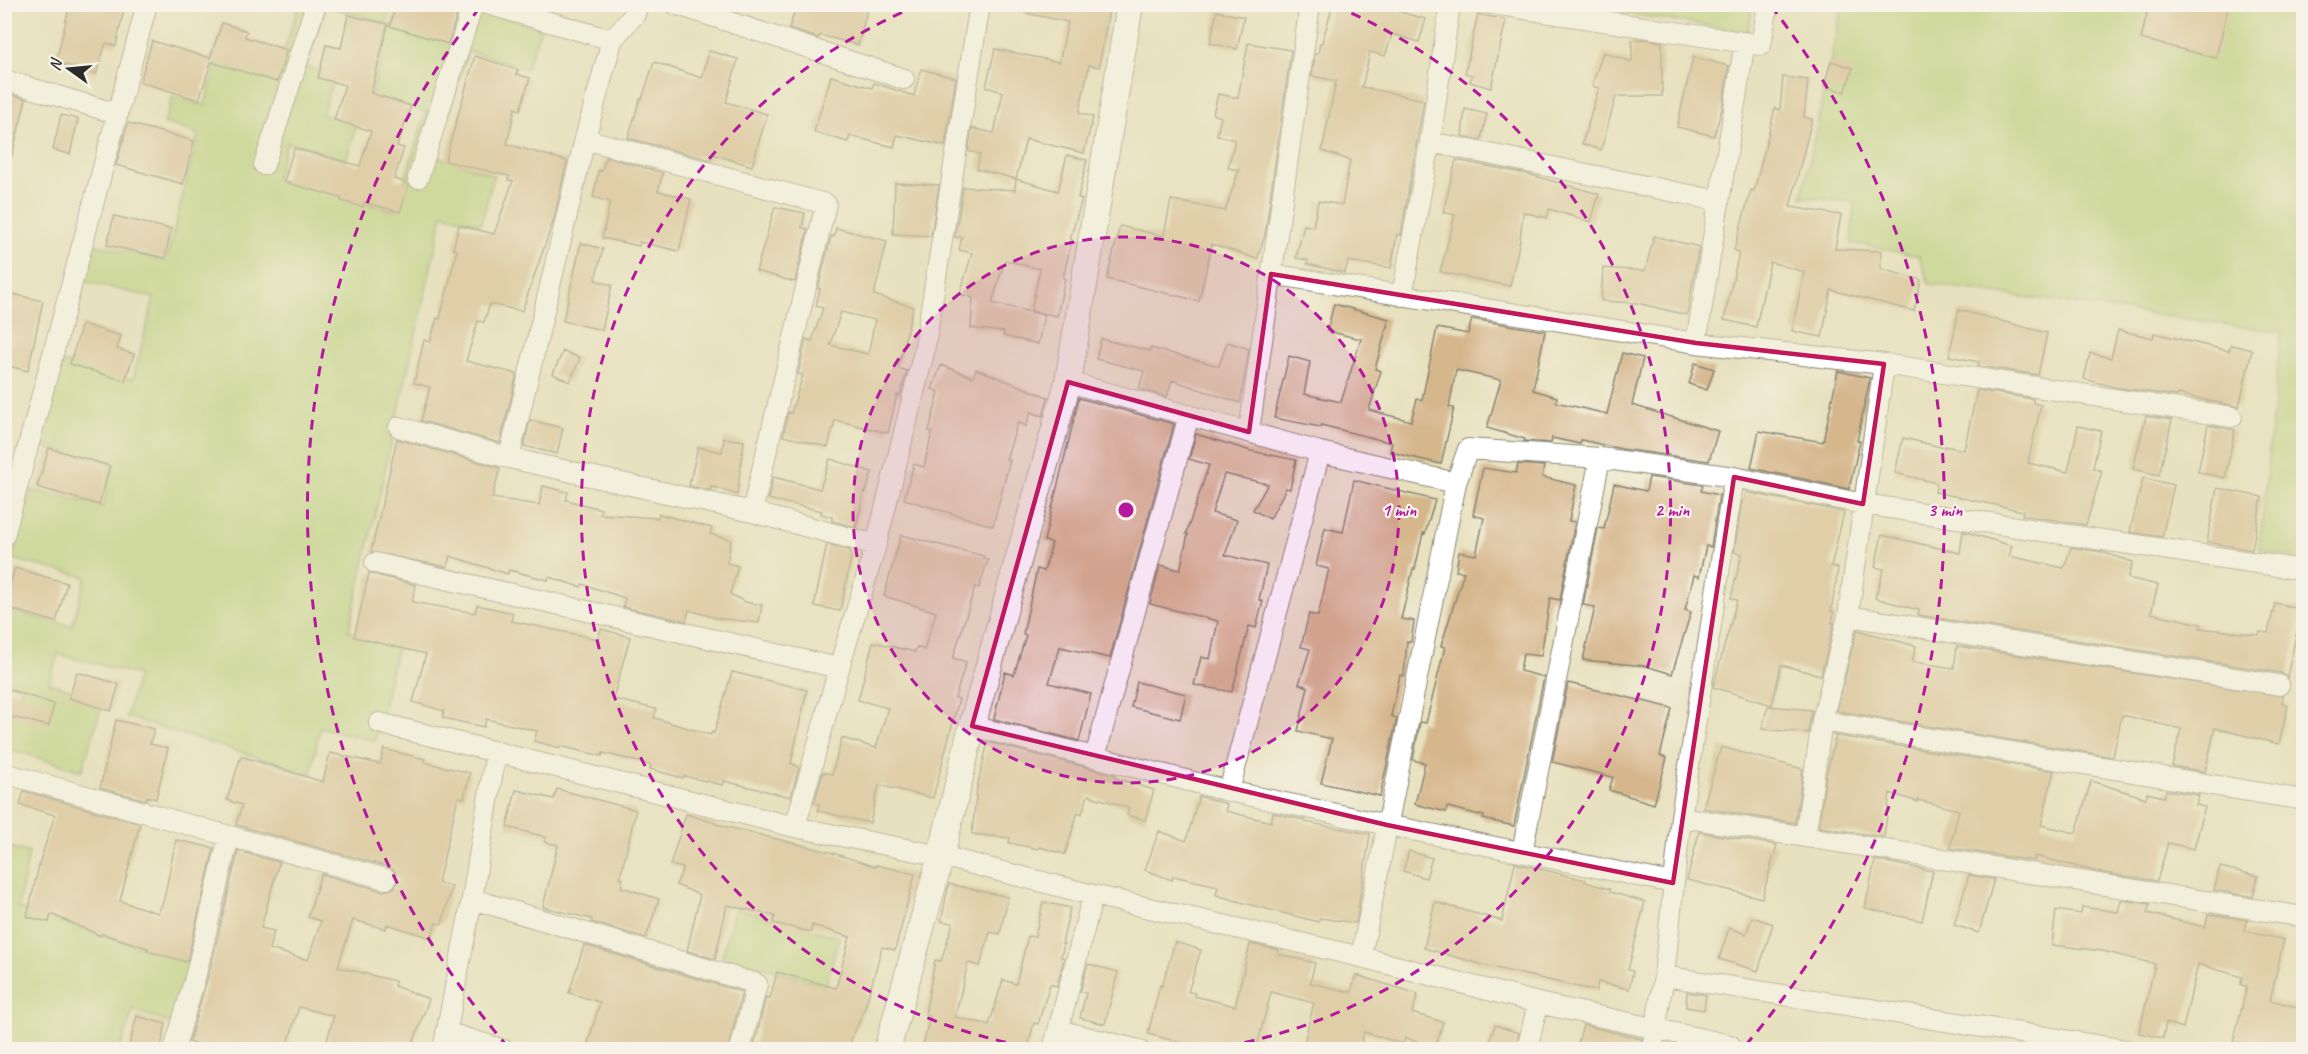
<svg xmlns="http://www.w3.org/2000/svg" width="2308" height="1054" font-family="Caveat,sans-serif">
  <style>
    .green { fill: #b2cf76; stroke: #6e7d50; stroke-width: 1.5 }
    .building { fill: #d6b68b; fill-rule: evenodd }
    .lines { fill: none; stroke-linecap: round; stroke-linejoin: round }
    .minor-casing { stroke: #8a8675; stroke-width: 22 }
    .tertiary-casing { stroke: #8a8675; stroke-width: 28 }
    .minor { stroke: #fff; stroke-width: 20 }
    .tertiary { stroke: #fff; stroke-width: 26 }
    .marked { fill: none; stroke: #c2185b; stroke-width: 4.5; stroke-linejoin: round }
    .ring { fill: none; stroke: #b5179e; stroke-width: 3; stroke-dasharray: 10 8 }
    .centre { fill: #b5179e; stroke: #f7f3e8; stroke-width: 3 }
    .ring-label { font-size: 18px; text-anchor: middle; font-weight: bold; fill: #b5179e; stroke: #f7f3e8; stroke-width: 4.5; stroke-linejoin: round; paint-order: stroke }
  </style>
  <rect width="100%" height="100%" fill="#f7f3e8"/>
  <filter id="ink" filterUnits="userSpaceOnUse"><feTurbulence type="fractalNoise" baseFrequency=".0167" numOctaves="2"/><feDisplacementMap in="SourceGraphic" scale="12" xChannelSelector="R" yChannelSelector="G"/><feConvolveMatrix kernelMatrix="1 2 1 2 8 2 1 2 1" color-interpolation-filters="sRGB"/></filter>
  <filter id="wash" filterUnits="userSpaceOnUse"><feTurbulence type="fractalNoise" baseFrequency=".008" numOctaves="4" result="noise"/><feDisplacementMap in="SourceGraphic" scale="24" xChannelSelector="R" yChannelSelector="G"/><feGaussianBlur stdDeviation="1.35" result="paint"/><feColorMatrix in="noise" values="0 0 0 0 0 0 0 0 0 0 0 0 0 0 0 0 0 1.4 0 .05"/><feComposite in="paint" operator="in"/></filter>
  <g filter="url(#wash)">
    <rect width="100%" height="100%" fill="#e8e1bf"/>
    <path class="green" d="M299,5h93l-6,18 -60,-17 -20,60 29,10 -13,38 35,11 -11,35 -59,-18 -11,37 119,32 31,-99 -55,-17 19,-70 61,18 14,-38 76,23 -15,41 -58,-18 -33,105 59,19 -13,49 -38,-10 -94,417 49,12 -23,98 -55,-14 -9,47 -185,-57 12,-42 -80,-21 -9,29 55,16 -22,72 -77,-23v-10l17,-51 -17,-6v-71l67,16 14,-49 -74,-18 19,-69 72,16 9,-43 -72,-17 22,-84 71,17 21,-81 -71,-17 9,-37 74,17 32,-127 -34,-11 9,-27 32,9 11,-44 59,17z
      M1611,5v-1l142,1 -5,27 -138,-21z
      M1842,5h461v555l-44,-11 22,-217 -352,-48 -10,-28 -68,-13 3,-41 -52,-5z
      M8,846l21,7 -11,55 176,55 -21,61 -40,-14 -13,39 -104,1 -11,-4 -1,-190z
      M735,908l104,29 -13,48 -104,-29z"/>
    <g id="blocks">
      <path class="building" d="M70,4h55l-9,42 -10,-3 -10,31 -40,-12z
        M396,4h53l10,4 -11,36 -58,-18z
        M797,4h61l10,3 -10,38 -38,-10 -2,3 -29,-9z
        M1025,4h85l-11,63 -10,-2 -10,48 14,4 -9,36 -58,-14 -10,40 -39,-10 3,-15 -12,-3 4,-23 22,5 9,-41 -17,-5 9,-38 64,13 9,-40 -43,-9z
        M1333,4h68l-2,8 27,7 -7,23 -27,-8 -7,22 -15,-4 -8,35 62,13 -23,135 -4,-1 -6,34 -43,-7 -3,12 -38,-9 1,-4 -12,-2 8,-33 9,2 5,-26 24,4 8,-45 -28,-9 14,-70 -24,-5 3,-22h3l2,-11h2z
        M2149,4h80l-13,54 -75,-19z
        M1217,11l27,6 -7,32 -27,-6z
        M1478,14l28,6 -15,68 -21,-6 2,-7 -7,-2z
        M348,15l40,9 -17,69 40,13 -14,40 7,2 -10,31 13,4 2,2 -9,27 -36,-10 -1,5 -22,-6v-3l-57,-16 10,-34 66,18 11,-35 -37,-11 11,-35 -27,-7 8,-33 15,3z
        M222,23l25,8 -2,6 42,13 -10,32 -66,-20 -12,38 -59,-18 12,-41 58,17z
        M1645,39l17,3v54h-46l-15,54 -19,-6 17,-56 -7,-2 11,-34 29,10v-22z
        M1248,43l43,7 -26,185 -8,24 -45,-15 -13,57 -92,-22 13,-53 44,10 7,-36 54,11 14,-41 -11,-2 7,-28 -18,-5 4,-18 -8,-3 5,-20 20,4z
        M709,51l29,8 -12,43 41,12 -15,52 -40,-12 -1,6 -83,-22 12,-39h2l12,-37 48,16z
        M475,56l43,14 -2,4 14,4 -10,32 -5,-2 -8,36 60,17 -13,58 -32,92 -32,-7 -6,18 -6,-1 -12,40 51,13 -17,69 -79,-22 9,-34 -16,-4 10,-43 6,2 7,-24 3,1 17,-69 -4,-1 6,-24 35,9 19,-53 -5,-1 1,-4 -64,-15z
        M1693,57l36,9 -7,43 -8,27 -37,-9z
        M1831,61l22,7 -8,24 -21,-6z
        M921,69l35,9 -11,68 -48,-11 -3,12 -44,-11 -2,6 -34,-10 17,-56 41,12 2,-5 40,13z
        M1783,77l25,3 -4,37 8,2 -22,88 51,8 -6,34 46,2v18l40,11 -7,31 -83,-21 -9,47 -30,-6 12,-59 -34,-10 -14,65 -32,-7 15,-68 -5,-2 17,-60 3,1 21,-83 5,2z
        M4,93l22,6 -15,60 -7,-1z
        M1465,109l22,5 -6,26 -19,-4z
        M61,115l17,4 -8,35 -17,-4z
        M128,123l66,18 -11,43 -67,-19z
        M1067,155l20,5 -9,38 4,1 -12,40h2l-9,39h2l-8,38 -26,-5 9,-42 -35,-9 -13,43 52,12 -6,29 -35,-8 1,-4 -33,-4 2,-30 -13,-4 12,-41 -13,-3 3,-13h-7l8,-50 52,3 1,-11 42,12z
        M606,157l57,16 -5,18 33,8 -12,52 -39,-9 -1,4 -37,-8 8,-36 -17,-5 6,-27 3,1z
        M1456,160l71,14 72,20 -8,28 -42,-13 -2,9 -24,-6 -3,28 -10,46 -70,-14 15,-57 -12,-3z
        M895,183l44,2 -8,51 -38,-2z
        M775,207l30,6 -3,15 6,1 -13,53 -39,-11z
        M114,216l57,13 -6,29 -58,-13z
        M836,228l51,13 -13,54 39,12 -15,61 9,3 -7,25 -3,-1 -9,38 -53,-13 -7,27 -45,-11 5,-24 3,1 12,-38 -5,-1 8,-35 6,2 11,-33 -7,-2 4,-17h-2l13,-53 3,1zM841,312l34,8 -7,34 -38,-9z
        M1654,236l45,11 -12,68 -50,-12 -36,-2 2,-33 42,3z
        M581,243l22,6 -8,31 17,5 -10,45 -39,-9z
        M4,292l39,9 -15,70 -24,-6z
        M1334,304l55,15 -14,50 6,2 -12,39 42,11 6,-22 5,1 15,-72 31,6 4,-15 73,12 -12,59 24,7 -1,5 51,12 15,-61 21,5 -11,47 86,26 -9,30 -87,-12 -41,-9 -1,4 -28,-6 -1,5 -27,-2 1,-2 -38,-11 14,-48 -45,-10 -7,37 5,1 -13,56 -51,-12 2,-9 -71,-18 -1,2 -46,-9 15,-62 21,6 -6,32 37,8 20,-63 -34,-8z
        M1959,310l88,23 -9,42 -60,-9 1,-4 -30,-6z
        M82,324l39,12 -4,13 17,5 -9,27 -55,-17z
        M2118,330l35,8 1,-5 75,18 2,-6 21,5 -13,57 -61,-13 -1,2 -63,-9 -30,-8 6,-26 21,5z
        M1101,339l49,12 1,-3 68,18 8,-24 22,7 -9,54 -68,-23 -5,17 -28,-8 5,-18 -48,-12z
        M563,351l17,7 -10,24 -17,-8z
        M1695,363l19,6 -7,21 -18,-6z
        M941,365l32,12 3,-8 72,28 -5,19 -12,-4 -5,14 -8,-4 -12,37 4,1 -17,66 -89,-27 10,-35 10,3 8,-35 -3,-1 10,-39 -7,-3z
        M1838,371l32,7 -13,63h3l-11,48 -98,-21 8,-37 64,11z
        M1977,390l56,9v4l8,2 -13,58 40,9 10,-46 23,5 -8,37 9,3 -16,54 -64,-10 1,-4 -88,-19 2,-9 -42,-10 8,-35 42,10v-2l19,4z
        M1079,398l95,26 -64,234 -50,-11 -11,36 42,11 -12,47 -85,-22 11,-47 9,3 12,-40 -3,-1 14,-65 7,2 8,-28 -8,-2z
        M2146,416l26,4 -13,55 -26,-6z
        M530,420l33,8 -6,26 -33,-8z
        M2208,425l27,5 -10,48 -27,-6z
        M1196,434l55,17 45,9 -6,29 -4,-1 -16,31 -17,-9 15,-26 -44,-10 -12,39 25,7 -12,35 42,10 -8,35 4,1 -7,27 -7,-2 -17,66 -38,-7 7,-28 9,2 8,-38 -68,-17 10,-39 20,5 8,-36h-2l23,-69 -20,-6z
        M724,438l20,3 -7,54 -26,-9v4l-22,-4 9,-39 24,5z
        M397,439l103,29 -8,30 47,7 4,-19 25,6 -2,8 35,9 -1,5 58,4 1,-4 53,14 -2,6 21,6 -4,23 11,3 -8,28 15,8 17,3 -3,18 -43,-5 -27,-8 -3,11 -63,-14 2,-9 -43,-14 -1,3 -32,-10 -1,3 -39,-10 -1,4 -58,-18 -3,11 -76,-15z
        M49,448l61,18 -11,39 -62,-18z
        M830,459l42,13 -6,20 -2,-1 -8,36 -24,-6v-4l-11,-3 1,-3 -54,-12 5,-22 47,12z
        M1518,464l26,2 -2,11 34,8 -7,36 6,1 -15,78 -10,-2 -9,58 -18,-2 -3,17 24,6 -30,149 -31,-7 1,-3 -37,-9 -1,5 -31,-8 10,-41 -12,-3 7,-38 6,1 19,-76 -4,-1 23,-74 -8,-1 3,-19 17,3 8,-37 -11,-3 10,-47 33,5z
        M1649,477l54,8 -2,6 18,4 -8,52 -5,-1 -7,31 -5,-2 -9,35 6,2 -19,62 -26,-8 -63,-6 12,-53 -12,-2 15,-77 6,1 10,-45 32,7z
        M2143,478l31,7 -12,52 -32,-5z
        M1354,480l81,20 -10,34 -2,-1 -8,36h-2l-12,50 13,2 -3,21 -4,-1 -3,35 -4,-1 -9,41 6,2 -17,78 -59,-13 11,-44 -34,-8 10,-44 -9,-3 11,-35 -9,-2 8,-33 9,2 11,-47 -13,-3 9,-38 18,4z
        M2217,488l45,9 -10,53 -45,-8z
        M1746,492l98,20 -13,54 7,2 -7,44h3l-2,11h2l-13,52 -40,-10 -9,40 -59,-18 24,-87 -6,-2 11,-44 -8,-2 8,-51h2z
        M1963,531l49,15 -3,10 55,12 7,-21 31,5 31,10 -5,16 30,7 -7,28 50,11 -1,4 59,7 1,-3 8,1 7,-30 27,6 -15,68 -6,-4 -363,-58 1,-5 -44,-12 9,-29 -9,-2 7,-32 78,18z
        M901,535l83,21 -1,2 5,2 -9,28 -4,-1 -22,71 13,4 -11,36 4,1 -26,99 -54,-13 -9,38 -52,-12 1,-7 -5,-1 9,-31 9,2 10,-36 34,10 12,-40 -30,-8 15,-58 42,10 2,-5 7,3 12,-38 -52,-16z
        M827,544l23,6 -1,3 3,1 -12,57 -26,-5z
        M15,568l52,15 -11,39 -52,-15z
        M369,573l47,12 -4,17 63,11 2,-8 36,8 -2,8 87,18 3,-10 29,8 -17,62 43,10 -2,9 57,17 1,-3 2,1 18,-61 75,18 -16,73 8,4 -8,30 -67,-16 -1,4 -39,-9 -1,2 -33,-9 1,-4 -48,-12 -1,3 -42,-10v2l-26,-7 3,-10 -51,-12 -2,8 -41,-9 1,-7 -31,-9 13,-48 -72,-17z
        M1857,630l59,16 -4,16 42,6 3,-22 326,50 -1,7 6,2 -9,39 -64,-16 -10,44 -33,-6 9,-37 -59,-14 -9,42 -276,-46z
        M77,672l42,12 -8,27 -42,-13z
        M1137,682l49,12 -6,25 -49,-12z
        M1568,683l104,25 -12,48 7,2 -13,46 -45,-14 4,-13 -61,-15z
        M4,688l50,16 -5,22 -45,-11z
        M1768,706l44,4 -4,23 -46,-4z
        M116,720l38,9 -4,15 18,4 -12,51 -9,-3 -1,4 -46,-12z
        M1832,735l222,36 -13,54 35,8 15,-52 55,17 1,-5 17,4 2,-7 33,5 -3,10 9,2 -11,42 -26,-6 -11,38 -59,-9 -63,-16 -1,5 -84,-13 9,-38 -41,-10v2l-28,-9 -6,44 -65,-10 7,-52 10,-39z
        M988,742l128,33 -1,3 39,12 -9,30 -18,-5 2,-7 -41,-13 -6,19 -4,-2 -13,42 -26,-7 -1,2 -29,-6 1,-5 -38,-4 5,-46z
        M1721,747l82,22 -8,54 -92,-15z
        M384,749l41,10 -1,3 46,11 -6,25 -6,-1 -20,86 14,3 -10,38 -6,-1 -5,15 -44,-14 -1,5 -33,-9 -15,47 57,14 -1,5 35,13 -18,51h-87l10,-34 -35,-9 -13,43h-71l-26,-8 21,-73 28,-118 41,11 -18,66 13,3 -5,18 39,11 13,-39 -13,-4 13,-43 62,17 11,-3 4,-6 -3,-11 -6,-4 -153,-42 6,-20 -15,-5 14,-44 82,26 7,-29 50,11z
        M557,789l79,21 -16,68 3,1 -2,8 38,12 -13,39 -55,-16 1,-3 -49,-12 15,-62 -13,-3 1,-5 -39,-10 9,-37 38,9z
        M24,791l116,33 -20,77 38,12 6,-14 12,-59 38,8 -27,114 -40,-11 1,-3 -46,-14 -1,2 -50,-22 -2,8 -22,-5 13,-56 15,-46 -35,-10z
        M1199,796l28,8 -2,7 46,11 2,-9 32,7v2l65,12 -14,89 -36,-5 -1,4 -64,-16 -39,-11 2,-9 -45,-10 -1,4 -27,-10 14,-39 27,10z
        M686,814l29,9v1l115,28 46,15v-2l39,9 -20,76 -13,-3 -17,61 -18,42h-94l13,-53 4,1 7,-26 59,16 14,-51 -38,-12 -1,7 -38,-9 2,-7 -48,-11 -12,54 -28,-8 13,-56 -24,-10 7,-17 -13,-3z
        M1699,832l78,13 -15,53 -75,-18z
        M1409,851l23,7 -6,20 -23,-7z
        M1875,860l58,11 -11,50 -57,-13z
        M1515,863l71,17 -1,2 25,7v3l35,10 -17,68 5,1 -4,18 -31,-7 -2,9 -109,-25 -63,-18 11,-46 67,19z
        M2220,867l38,9 -5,21 -39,-7z
        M1969,875l25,4 -15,54 -25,-8z
        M949,884l59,13 -8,37 -10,-2 -10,34 -12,-3 -13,54 34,8 14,-45 13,4 12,-48 7,1 8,-35 27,6 -8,36h2l-3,13 3,1 -7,28 -7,-2 -12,40 -4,-1 -7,27h-105l8,-34 -5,-1 10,-55 6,1 12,-38 -12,-2z
        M2121,900l29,4 -3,9 58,14 3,-13 39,6 -3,11 40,9 -14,60 34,9 -2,41h-19l-22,-5 -2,5 -26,-7 14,-57 -6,-1 1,-8 -44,-13 -15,64 -17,-5 -3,15 -24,-5 16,-69 -52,-13 -51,-6 4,-35 25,4 1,-7 36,5z
        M1752,917l21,7 -15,47 -39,-12 10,-31 17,6z
        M1175,942l26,8 -13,42 7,1 -1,3 41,10 15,-62 29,6 -1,4 37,9 -5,20 41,9 5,-17 62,19 -6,19 31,9 -7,25 -31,-9 -2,6 -39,-12 -4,18h-58l12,-47 -43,-11 -15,58h-47l-61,-16 12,-49 2,1z
        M584,945l158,47 -14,58h-142l14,-48 -31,-9z
        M1088,964l30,8 -13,52 -25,-6 6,-25 -6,-1z
        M1687,992l19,3 -2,15 -18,-3z
        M137,1016l29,8 -6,26h-32z
        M1495,1025l24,8 -4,17h-28z
        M1583,1025l59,14 -2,11h-64z"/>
    </g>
  </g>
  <g filter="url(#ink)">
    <use href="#blocks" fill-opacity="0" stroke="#8a8675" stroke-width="1.5"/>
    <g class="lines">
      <g class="minor-casing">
        <path id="minor" d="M487,4l125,36 23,-26 3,-10
          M675,4l229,75
          M1492,4l269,41 7,-41
          M4,80l114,34
          M585,139l241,65 -74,308
          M1430,142l289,59
          M264,165l52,-161
          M418,178l55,-174
          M1271,274l425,69 49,-301
          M1402,296l28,-154 20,-138
          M1696,343l188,21 -36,252 -26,105 -17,116
          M1884,364l348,53
          M1068,382l252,70 136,31 12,-34 132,9 134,19 -53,340 -17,159 -12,74
          M399,427l110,31 243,54 124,33
          M1249,432l61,-428
          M509,458l76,-319 27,-99
          M1734,477l129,27 427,64
          M4,536l143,-532
          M375,563l464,105
          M1848,616l431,69
          M1822,721l482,79
          M379,723l117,29 -24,147 -29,151
          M972,726l257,65 158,34 286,58
          M496,752l299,75 146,29 152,39 268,62 177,46 192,42 -1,5
          M1095,757l94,-342
          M4,773l225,63 -34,142 -21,72
          M1229,791l91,-339
          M1681,817l623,100
          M795,827l44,-159 37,-123 48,-193 56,-348
          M229,836l157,43
          M1522,852l78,-394
          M472,899l285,85 -17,66
          M1361,957l95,-474
          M1664,976l463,74
          M1058,1030l81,20
          M446,1032l58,18
          M1053,1050l40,-155
          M1527,1050l11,-47"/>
      </g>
      <g class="tertiary-casing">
        <path id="tertiary" d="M887,1050l54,-194 31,-130 96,-344 62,-378"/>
      </g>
      <use href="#minor" class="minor"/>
      <use href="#tertiary" class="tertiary"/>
    </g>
  </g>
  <path d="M0 0H2308V1054H0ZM1271,274l425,69 188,21 -21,140 -129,-27 -61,406 -286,-58 -415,-99 96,-344 181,50z" fill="#e8e1bf" fill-opacity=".55" fill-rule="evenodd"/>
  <path class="marked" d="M1271,274l425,69 188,21 -21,140 -129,-27 -61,406 -286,-58 -415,-99 96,-344 181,50z"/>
  <circle cx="1126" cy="510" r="273" fill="#b5179e" fill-opacity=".12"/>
  <g class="ring">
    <circle cx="1126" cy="510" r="273"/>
    <path d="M1041 1049A546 546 0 0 1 917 6M1335 6A546 546 0 0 1 1211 1049"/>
    <path d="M508 1047A819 819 0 0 1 481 6M1771 6A819 819 0 0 1 1744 1047"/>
  </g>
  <circle cx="1126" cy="510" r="9" class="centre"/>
  <g class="ring-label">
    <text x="1399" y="516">1 min</text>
    <text x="1672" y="516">2 min</text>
    <text x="1945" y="516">3 min</text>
  </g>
  <rect width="2308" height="1054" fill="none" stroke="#f7f3e8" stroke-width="24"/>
  <g transform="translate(69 69) rotate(285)" stroke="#f7f3e8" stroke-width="4.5" paint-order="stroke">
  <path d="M0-4.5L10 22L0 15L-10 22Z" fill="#2b2b2b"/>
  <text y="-9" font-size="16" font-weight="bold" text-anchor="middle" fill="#2b2b2b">N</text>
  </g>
</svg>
